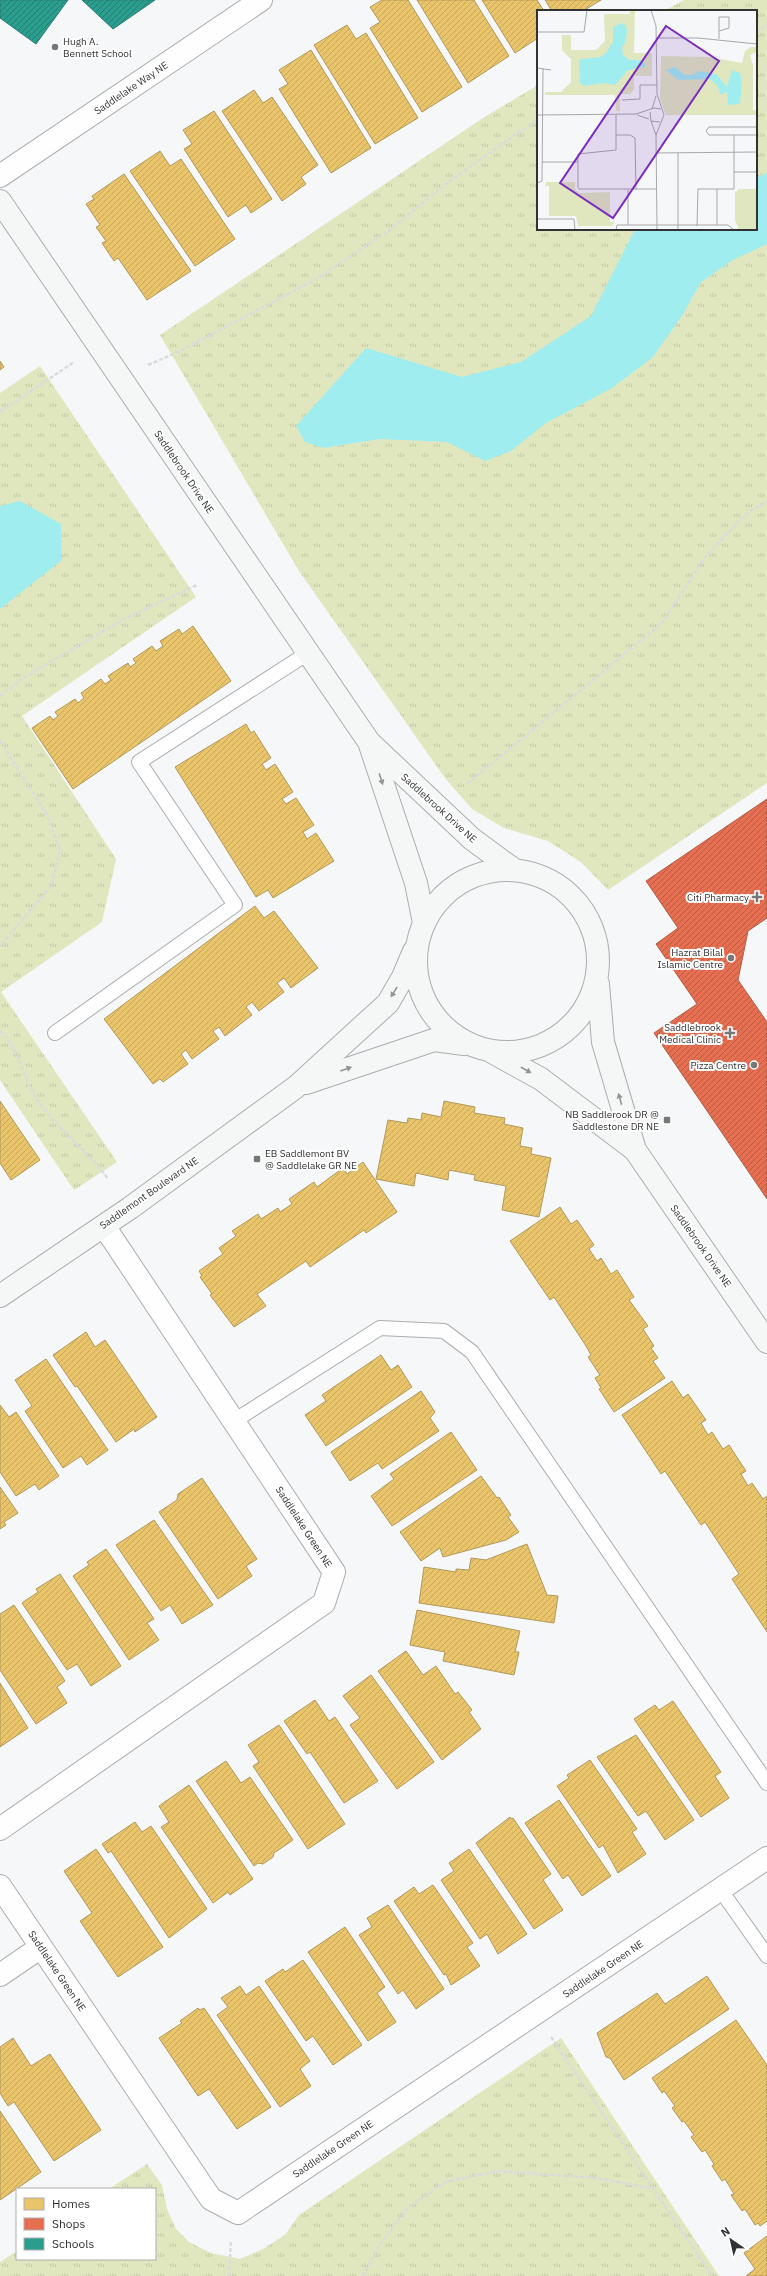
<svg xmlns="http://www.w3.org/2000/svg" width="767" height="2276" font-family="'IBM Plex Sans',sans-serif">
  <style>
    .park { fill: url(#park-tufts) }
    .water { fill: #a0edef }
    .homes { fill: url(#homes-hatch); stroke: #b2985a }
    .shops { fill: url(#shops-hatch); stroke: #b05d48 }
    .schools { fill: url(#schools-hatch); stroke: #2c7d73 }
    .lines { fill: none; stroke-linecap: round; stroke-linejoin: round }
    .lane-casing { stroke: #acadae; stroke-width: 16 }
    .street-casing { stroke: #acadae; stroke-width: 24 }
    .secondary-casing { stroke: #acadae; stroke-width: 24 }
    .path { stroke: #dadbdb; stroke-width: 2.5; stroke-dasharray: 4 2; stroke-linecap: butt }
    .lane { stroke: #fefefe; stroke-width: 14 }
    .street { stroke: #fefefe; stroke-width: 22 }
    .secondary { stroke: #f4f7f6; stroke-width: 22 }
    .oneway { fill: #929494 }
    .poi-dot { fill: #767778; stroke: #fff; stroke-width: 1.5 }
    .labels { text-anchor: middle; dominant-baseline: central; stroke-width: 4; stroke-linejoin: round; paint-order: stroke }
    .poi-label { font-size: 10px; fill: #313233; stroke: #fff; text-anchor: end }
    .street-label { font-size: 10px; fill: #313233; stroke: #fff }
    .inset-road { fill: none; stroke: #a7a8a9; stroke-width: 1 }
    .view { fill: #7b2cbf; fill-opacity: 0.15; stroke: #7b2cbf; stroke-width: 2 }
    .inset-edge { fill: none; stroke: #313233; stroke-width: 2 }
  </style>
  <defs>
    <pattern id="park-tufts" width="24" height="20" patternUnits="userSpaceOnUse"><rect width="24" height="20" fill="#e0e7bf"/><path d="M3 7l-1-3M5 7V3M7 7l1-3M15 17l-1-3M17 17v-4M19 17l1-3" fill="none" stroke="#c1c7a5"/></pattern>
    <pattern id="homes-hatch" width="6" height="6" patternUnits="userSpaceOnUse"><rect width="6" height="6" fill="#e9c46a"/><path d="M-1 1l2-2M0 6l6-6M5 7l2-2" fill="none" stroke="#c8a95c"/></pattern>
    <pattern id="shops-hatch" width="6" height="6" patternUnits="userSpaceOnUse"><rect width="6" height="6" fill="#e76f51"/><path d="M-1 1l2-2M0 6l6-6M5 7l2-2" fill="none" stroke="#bc5c44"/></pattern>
    <pattern id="schools-hatch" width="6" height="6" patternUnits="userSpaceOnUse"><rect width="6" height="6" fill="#2a9d8f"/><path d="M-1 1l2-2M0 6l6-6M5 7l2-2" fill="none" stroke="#258175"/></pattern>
  </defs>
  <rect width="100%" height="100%" fill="#f5f7f8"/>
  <path class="park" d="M684,0h83v783l-159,107 -27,-28 -33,-21 -44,-13 -32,-19 -27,-31 -146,-207 -139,-236 326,-219 52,-31v144h218v-218h-92z
    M40,366l156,231 -174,119 94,143 -14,63 -101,70 116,170 -43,28 -74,-110v-687z
    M561,2038l158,238h-719v-14l17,-11v8h138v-70h-46l38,-25 15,21 5,24 9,20 13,13 22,11 29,6 23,-10 22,-14 14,-20z"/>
  <path class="water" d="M767,173v71l-34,16 -32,22 -18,32 -30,43 -41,31 -66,35 -35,28 -26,10 -38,-19 -67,-3 -57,9 -18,-6 -9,-16 70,-78 96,29 59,-15 70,-46 44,-87h121v-51z
    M20,501l41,23 1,36 -62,49v-103z"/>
  <path class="homes" d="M382,0h26l54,87 -40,25 -52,-84 10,-6 -10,-15z
    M417,0h57l35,56 -41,27z
    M482,0h55l7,11h-6v27l-23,15z
    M545,0h56l-18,11h-31z
    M347,25l9,14 10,-6 52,85 -43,26 -61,-99z
    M311,50l60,98 -40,25 -52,-84 9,-5 -9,-14z
    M254,90l9,13 9,-6 46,68 -17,12 5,7 -24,17 -60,-90z
    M214,111l58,88 -21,14 -5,-8 -18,12 -44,-68 8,-5 -9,-14z
    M160,151l10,15 11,-7 54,80 -40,27 -65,-95z
    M124,174l67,97 -44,29 -29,-42 -4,3 -12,-18 4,-2 -10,-14 4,-2 -14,-21 8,-5 -2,-3z
    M0,361l4,6 -4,3z
    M193,626l38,55 -158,108 -41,-61 18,-12 3,4 5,-4 -3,-4 20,-13 3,4 6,-5 -3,-5 20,-14 4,5 6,-4 -3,-4 20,-13 2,4 6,-4 -3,-4 19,-13 4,5 7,-5 -3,-5 19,-12 3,5z
    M246,724l5,9 3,-2 17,27 -9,6 4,6 9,-6 18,28 -11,7 4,5 10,-6 18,27 -11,7 4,7 9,-6 18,28 -61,37 -5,-8 -12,7 -81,-130z
    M255,906l9,12 10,-7 44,57 -27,20 -7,-10 -7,5 7,9 -25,19 -7,-9 -6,5 6,8 -27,21 -6,-9 -6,4 6,8 -27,20 -6,-9 -5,4 7,10 -25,18 -3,-3 -7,5 -49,-65z
    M0,1101l40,59 -29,20 -11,-17z
    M444,1101l31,6 -1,6 31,5 -1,6 19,4 -3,18 12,2 -1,6 20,4 -12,59 -37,-7 4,-24 -32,-6 1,-5 -26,-5 -1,10 -32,-7 -2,13 -38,-7 12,-59 19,3 1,-5 13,2 1,-7 19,4z
    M363,1162l34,50 -31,21 -2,-3 -54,37 -4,-6 -49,33 9,12 -32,21 -24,-32 2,-1 -12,-17 2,-1 -3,-5 24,-17 -4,-6 17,-12 -4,-5 26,-17 3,5 17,-11 2,4 12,-8 -3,-5 25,-17 3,5 26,-19 4,6z
    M560,1207l11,17 6,-4 17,25 -5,4 8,12 4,-3 10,16 6,-4 17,27 -5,3 19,26 -5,3 11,17 -3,2 7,10 -5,3 12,17 -51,34 -15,-23 2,-1 -6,-10 5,-3 -12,-18 3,-2 -5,-9 -32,-49 -4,3 -40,-59z
    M86,1332l9,15 10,-7 52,77 -22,15 -1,-3 -18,13 -39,-56 -2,1 -22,-32z
    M381,1355l10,15 7,-5 14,22 -86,59 -21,-31 21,-14 -4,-6z
    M46,1359l62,91 -21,15 -6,-9 -18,12 -38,-57 7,-5 -17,-26z
    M672,1381l11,17 5,-4 18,26 -5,3 7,12 4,-3 11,17 6,-4 17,26 -5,3 7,12 4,-3 11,16 4,-3v136l-35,-53 7,-5 -34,-52 -4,3 -36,-54 -4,3 -39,-59z
    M421,1391l14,21 -5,6 9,13 -57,38 -4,-6 -28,18 -19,-29z
    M0,1405l9,12 7,-5 43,64 -20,14 -4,-6 -19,12 -16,-24z
    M451,1432l26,38 -85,56 -21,-30 23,-17 -4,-5z
    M481,1476l16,22 2,-1 12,18 -3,2 11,15 -13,8 -63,17 -3,-9 -19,13 -21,-29z
    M202,1478l55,81 -11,7 6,10 -34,23 -59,-87 18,-12 1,-6z
    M0,1487l18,26 -14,9 2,3 -6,4z
    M154,1520l59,85 -31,19 -12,-19 -9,6 -45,-66z
    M527,1544l20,51 11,1 -4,27 -135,-20 5,-36 32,5v-3l13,1 2,-12 15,2z
    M106,1549l48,70 -7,4 12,17 -30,20 -56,-84 16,-11 -2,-3z
    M60,1574l61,92 -30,20 -14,-22 -10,6 -45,-67 16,-11 -2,-3z
    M14,1605l51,76 -8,6 10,16 -31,21 -36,-54v-56z
    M417,1610l103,21 -5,21h4l-5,23 -71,-14 2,-9 -35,-7z
    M406,1651l17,24 13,-9 19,28 3,-2 14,18 -3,2 12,17 -39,31 -64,-89z
    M371,1675l63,87 -37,27 -47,-64 10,-7 -17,-22z
    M0,1683l28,45 -28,19z
    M315,1700l14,21 6,-4 43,64 -34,22 -34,-51 -3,2 -23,-33z
    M673,1701l48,71 -6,4 14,22 -28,19 -67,-98 21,-14 4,5z
    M279,1725l66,99 -37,25 -55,-83 6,-4 -11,-17z
    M636,1735l58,85 -29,20 -19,-29 -8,5 -41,-59z
    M590,1760l47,69 -5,3 14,22 -28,19 -15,-28 -4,3 -42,-62 12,-8 -2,-3z
    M226,1761l15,22 9,-6 43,63 -19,13 -1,4 -10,7 -5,-1 -4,3 -58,-85z
    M189,1785l64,94 -23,16 -2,-3 -15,11 -52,-76 8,-5 -10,-16z
    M559,1800l52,76 -29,20 -14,-21 -5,4 -38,-56z
    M510,1817l1,2 2,-1 38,56 -8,6 20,30 -29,19 -58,-86z
    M135,1822l7,10 9,-6 56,83 -38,29 -58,-87 -3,2 -6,-9z
    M96,1849l67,98 -45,30 -38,-56 12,-8 -28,-42z
    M469,1849l58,85 -29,20 -11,-20 -7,5 -39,-59 13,-9 -5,-8z
    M433,1885l40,58 -6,4 13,19 -29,19 -5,-11 -2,1 -50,-74 20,-14 5,7z
    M388,1905l56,84 -28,20 -13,-19 -5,4 -39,-59 13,-8 -5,-9z
    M345,1927l40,60 -8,6 19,29 -28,19 -60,-89z
    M303,1960l59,85 -29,20 -20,-29 -7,5 -41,-60 18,-12 2,3z
    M707,1976l22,33 -105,71 -14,-22 -4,-1 -9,-24 60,-40 8,11z
    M240,1986l6,9 13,-9 51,75 -10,8 11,17 -31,21 -63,-92 11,-8 -7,-9z
    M198,2008l2,2 4,-2 67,99 -34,22 -28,-40 -11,7 -39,-58 23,-15 -2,-2z
    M736,2020l31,45v156l-7,5 -2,-3 -3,2 -10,-16 -3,2 -11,-16 3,-1 -9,-15 -3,2 -10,-15 2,-2 -9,-14 -3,2 -11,-15 3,-2 -10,-14 -2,1 -10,-14 3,-2 -11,-15 -2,2 -10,-15z
    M13,2038l18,28 19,-12 51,76 -47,31 -40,-59 -6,4 -8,-13v-46z
    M0,2111l41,61 -41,28z
    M767,2236v40h-21l9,-7 -11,-16z"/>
  <path class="shops" d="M767,799v119l-19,13 -10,49 29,42v177l-113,-166 43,-29 -41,-60 22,-16 -32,-47z"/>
  <path class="schools" d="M0,0h68l-32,44 -36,-26z
    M82,0h73l-42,29z"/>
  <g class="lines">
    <g class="lane-casing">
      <path id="lane" d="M55,1033l180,-128 -96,-143 169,-109
        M234,1421l146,-93 64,3 28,21 295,431
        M720,1889l47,67"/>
    </g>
    <g class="street-casing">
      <path id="street" d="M0,176l261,-176
        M0,1829l324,-226 10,-31 -230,-346
        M0,1886l211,313 27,14 529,-355
        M0,1975l41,-28"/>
    </g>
    <g class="secondary-casing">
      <path id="secondary" d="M0,201l369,541 103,97 41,30
        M370,745l46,138 8,40
        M416 961a91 91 0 1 1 182 0a91 91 0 1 1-182 0Z
        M598,984l5,58 32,108
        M492,1052l49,27 94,71 132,192
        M306,1083l128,-43 30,4
        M0,1296l130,-88 166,-121 92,-84 15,-26 11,-26"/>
    </g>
    <path class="path" d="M756,33l11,-8
      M148,365l32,-14 138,-73 69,-46 64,-52 87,-61
      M0,412l74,-50
      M0,696l23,-18 103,-60 71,-33
      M0,741l47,74 13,35 -9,36 -51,60
      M467,784l195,-161 43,-66 41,-43 21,-13
      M0,1031c20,18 22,45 36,67 19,30 51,51 72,81
      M551,2037l161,239
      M229,2276l2,-35
      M363,2276l16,-31 29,-37 37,-26 53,-11 97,7 55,10"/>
    <use href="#lane" class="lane"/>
    <use href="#street" class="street"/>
    <use href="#secondary" class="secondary"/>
  </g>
  <defs><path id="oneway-solid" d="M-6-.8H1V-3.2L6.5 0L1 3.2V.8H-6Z"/></defs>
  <g class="oneway">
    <use href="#oneway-solid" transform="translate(381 779) rotate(72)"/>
    <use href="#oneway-solid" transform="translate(394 992) rotate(121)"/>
    <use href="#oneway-solid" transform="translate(346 1069) rotate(-20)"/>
    <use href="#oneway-solid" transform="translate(526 1070) rotate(29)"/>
    <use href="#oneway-solid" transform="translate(620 1099) rotate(-106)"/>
  </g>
  <g class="poi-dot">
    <circle cx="55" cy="47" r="4"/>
    <path d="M755 891h4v4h4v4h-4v4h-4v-4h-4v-4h4z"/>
    <circle cx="731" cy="958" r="4"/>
    <path d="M728 1027h4v4h4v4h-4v4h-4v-4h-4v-4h4z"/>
    <circle cx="754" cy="1065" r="4"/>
    <rect x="663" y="1116" width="8" height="8" rx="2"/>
    <rect x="253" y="1155" width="8" height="8" rx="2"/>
  </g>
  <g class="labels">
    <g class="poi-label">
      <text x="63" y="41" text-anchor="start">Hugh A.<tspan x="63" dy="12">Bennett School</tspan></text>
      <text x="749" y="897">Citi Pharmacy</text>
      <text x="723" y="952">Hazrat Bilal<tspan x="723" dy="12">Islamic Centre</tspan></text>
      <text x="721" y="1027">Saddlebrook<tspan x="721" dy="12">Medical Clinic</tspan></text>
      <text x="746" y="1065">Pizza Centre</text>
      <text x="659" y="1114">NB Saddlerook DR @<tspan x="659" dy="12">Saddlestone DR NE</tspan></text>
      <text x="265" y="1153" text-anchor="start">EB Saddlemont BV<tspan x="265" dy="12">@ Saddlelake GR NE</tspan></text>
    </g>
    <g class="street-label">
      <text transform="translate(131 88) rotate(-34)">Saddlelake Way NE</text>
      <text transform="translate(184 472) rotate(56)">Saddlebrook Drive NE</text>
      <text transform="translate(439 808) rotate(42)">Saddlebrook Drive NE</text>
      <text transform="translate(149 1193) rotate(-35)">Saddlemont Boulevard NE</text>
      <text transform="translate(701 1246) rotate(55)">Saddlebrook Drive NE</text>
      <text transform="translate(304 1527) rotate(57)">Saddlelake Green NE</text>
      <text transform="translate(603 1969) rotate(-34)">Saddlelake Green NE</text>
      <text transform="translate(57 1971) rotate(56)">Saddlelake Green NE</text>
      <text transform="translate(333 2149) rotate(-34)">Saddlelake Green NE</text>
    </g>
  </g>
  <g transform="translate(537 10)">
    <rect width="220" height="220" fill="#f5f7f8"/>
    <path d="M94,0h4l-1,43h18v23h-18v14l-4,4h-10v17h-4l-1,-16h-70v-3h16l10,-10v-23l-9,-9v-15h9v15h25l9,-9 -1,-27h25zM214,37h6v5l-7,3 3,10v45l4,1v4h-91l-6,-15 1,-44 48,1 33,6 3,-12zM9,172h29v7l4,4 31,-1v30h5l-3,4h-34l-2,-10h-27v-30h-4zM202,179h18v41h-19v-4l-3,-5v-28z" fill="#e0e7bf"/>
    <path d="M85,13l4,3 1,6 -2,11 -3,4 1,8 6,5h12l5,5 -2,2 -16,3 -13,15 -10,-2 -21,3 -4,-3 -1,-22 2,-2 20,-2 5,-4 7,-11v-15zM138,57l10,8h7l8,-4 16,3 11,13 5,-17 8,3 2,8 -2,23 -12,1 -1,-13 -6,3 -4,-10 -7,-6 -32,1 -12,-10z" fill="#a0edef"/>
    <path class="inset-road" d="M114,0l5,16 1,68 7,21 -8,20M182,21l10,-3v-11h-10v22M0,22h47l3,-22M119,28h42l59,6M0,58l14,2M85,90l18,-1v-14h17M115,99l4,-13M113,102l1,9 9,1M0,105l99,-1 18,-6 7,1M79,105v35l-38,4v33l1,2h77M100,105l12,4M114,111l5,14 1,95M220,117h-48l-3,4 3,4h48M79,125h14l5,3 1,52M119,143l101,-1M141,143v77M5,152h36M197,162h23M0,173l5,-2 1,-113M91,180v35M0,209h37l1,11M180,215v-36M160,216l1,-37h36v-54M79,220l1,-5h111l6,5"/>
    <path class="view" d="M129,16l53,35 -106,157 -53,-35z"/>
    <rect width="220" height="220" class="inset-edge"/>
  </g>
  <rect x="16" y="2188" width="140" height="72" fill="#ffffff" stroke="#adadad"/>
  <rect x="24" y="2198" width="20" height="12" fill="#e9c46a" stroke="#adadad"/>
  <text x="52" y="2208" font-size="12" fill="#313233">Homes</text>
  <rect x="24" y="2218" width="20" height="12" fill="#e76f51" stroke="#adadad"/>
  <text x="52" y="2228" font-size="12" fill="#313233">Shops</text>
  <rect x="24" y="2238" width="20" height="12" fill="#2a9d8f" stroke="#adadad"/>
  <text x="52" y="2248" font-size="12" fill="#313233">Schools</text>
  <g transform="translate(731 2240) rotate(326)" stroke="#ffffff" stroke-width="3" paint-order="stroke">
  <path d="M0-3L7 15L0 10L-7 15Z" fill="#313233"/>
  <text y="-6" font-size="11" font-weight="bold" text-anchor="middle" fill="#313233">N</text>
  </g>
</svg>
